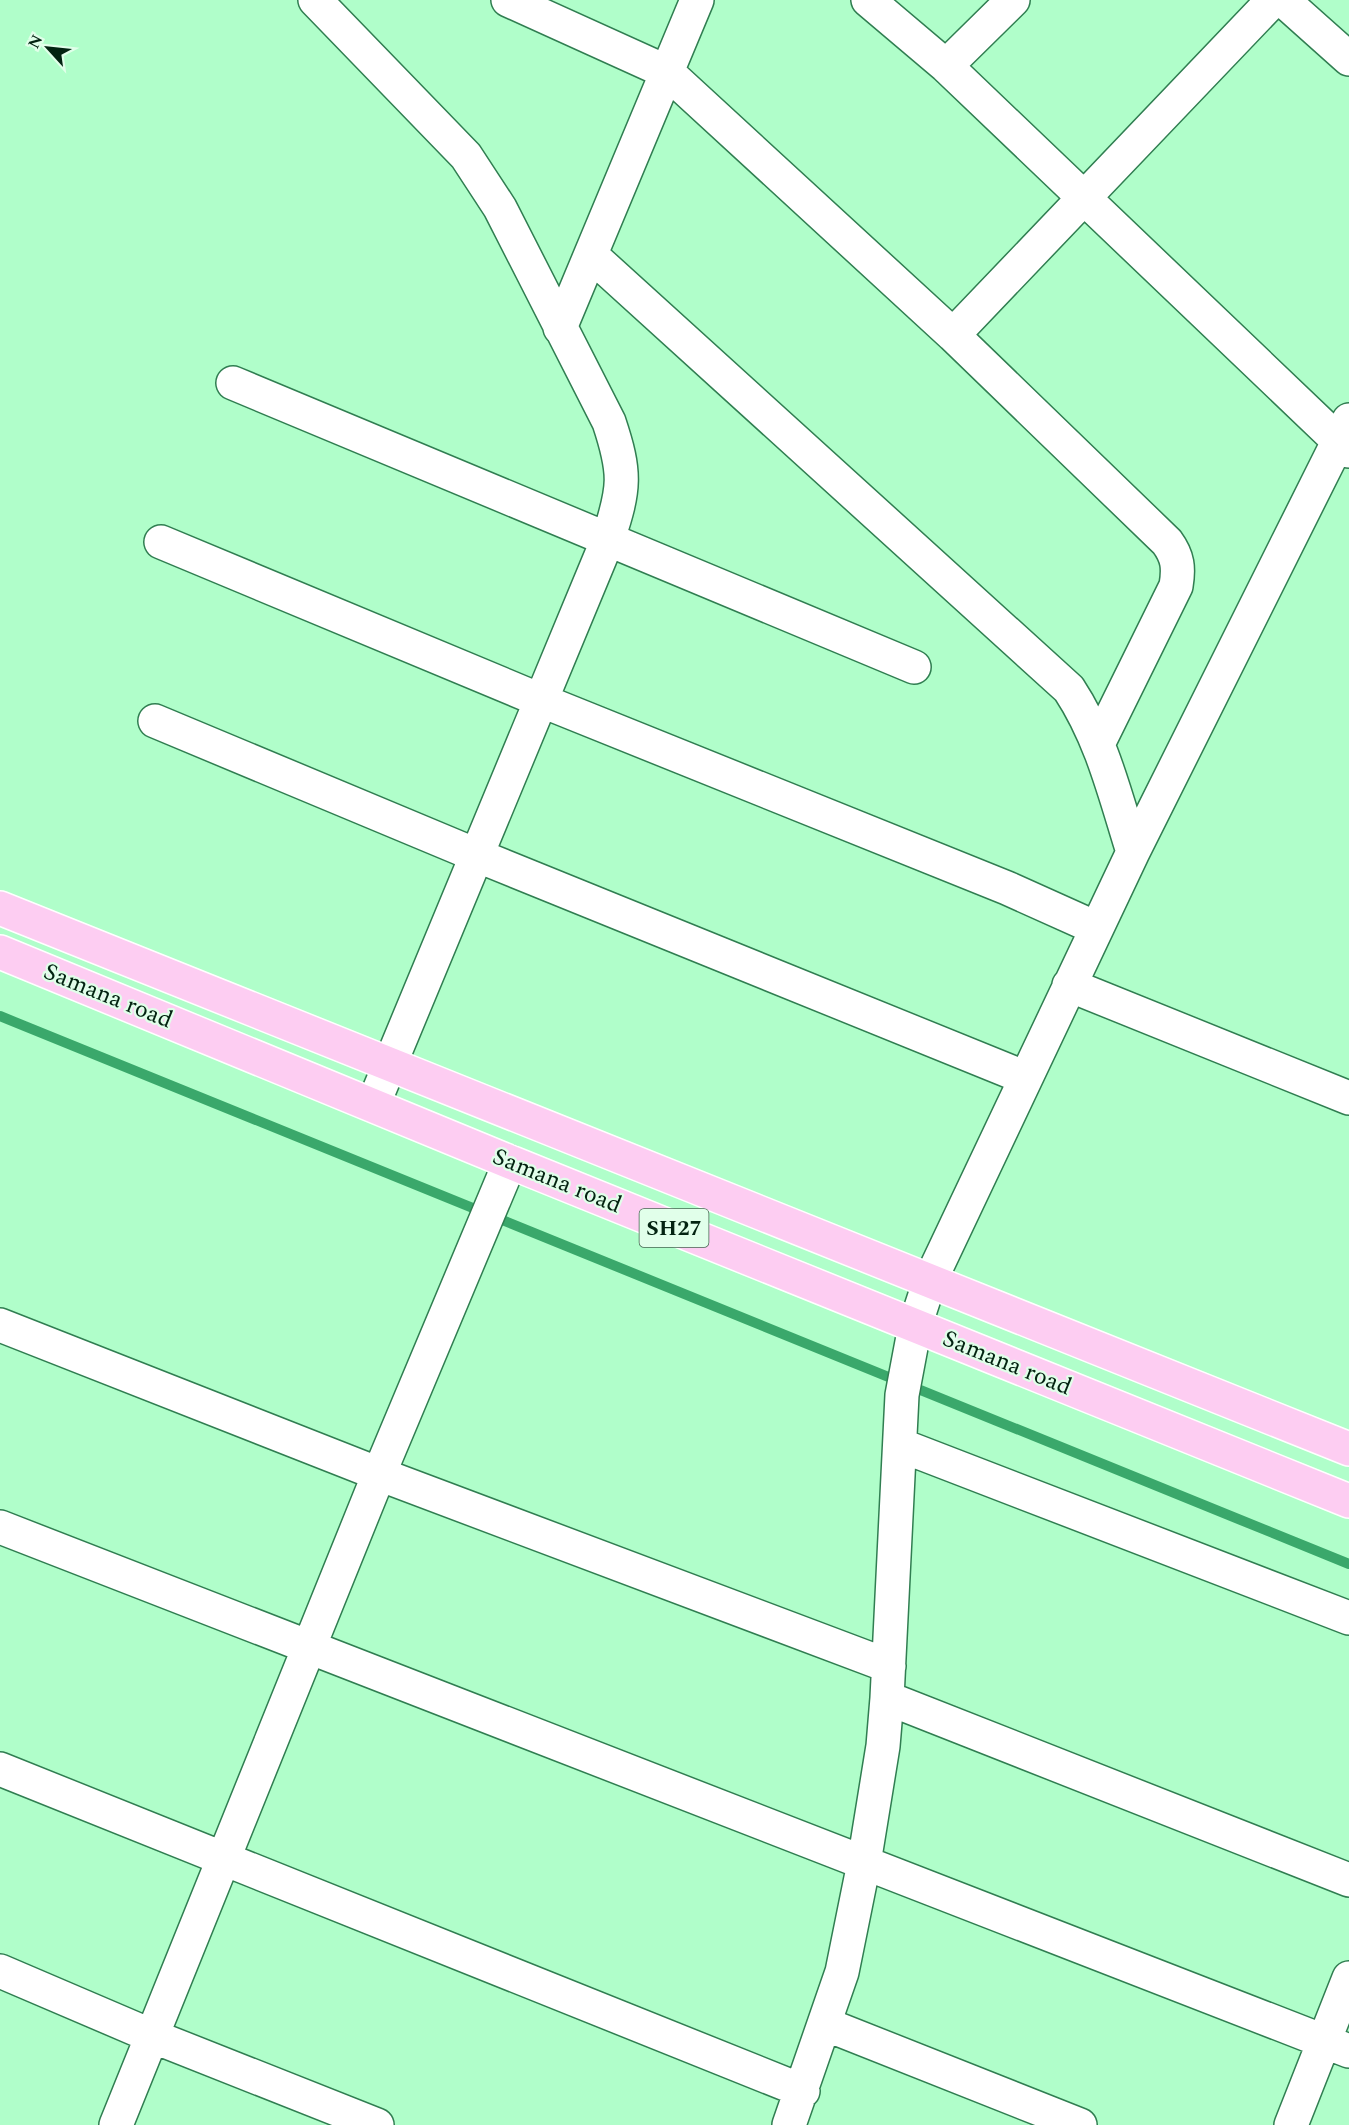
<svg xmlns="http://www.w3.org/2000/svg" width="1349" height="2125" font-family="Spectral,serif">
  <style>
    .lines { fill: none; stroke-linecap: round; stroke-linejoin: round }
    .stream { stroke: #3aa86b; stroke-width: 10 }
    .minor-casing { stroke: #307e51; stroke-width: 36 }
    .major-casing { stroke: #fff; stroke-width: 36 }
    .minor { stroke: #fff; stroke-width: 33 }
    .major { stroke: #fdcdf2; stroke-width: 33 }
    .labels { text-anchor: middle; dominant-baseline: central; stroke-width: 4.5; stroke-linejoin: round; paint-order: stroke }
    .shield { fill: #e1ffea; stroke: #466552; stroke-width: 1.5 }
    .shield-label { font-size: 22px; font-weight: bold; fill: #032311 }
    .street-label { font-size: 24px; fill: #032311; stroke: #e1ffea }
  </style>
  <rect width="100%" height="100%" fill="#b0feca"/>
  <g class="lines">
    <path class="stream" d="M0,1016l1349,548"/>
    <g class="minor-casing">
      <path id="minor" d="M315,0l151,156 34,52 109,214c17,51 16,66 -1,117l-235,566
        M508,0l159,72 286,263 214,207c11,15 12,26 9,44l-77,156
        M868,0l78,66 403,385
        M1283,0l66,59
        M946,66l67,-66
        M591,255l478,434c33,50 46,106 64,163
        M560,328l137,-328
        M953,335l320,-335
        M233,383l681,284
        M161,542l379,158 467,188 89,40
        M155,721l321,134 550,223
        M1069,985l280,113
        M0,1325l379,149 510,192
        M900,1445l449,173
        M0,1527l1349,524
        M887,1698l462,182
        M0,1769l803,322
        M0,1971l152,65 225,89
        M825,2024l255,101
        M116,2125l263,-651 131,-312
        M789,2125l53,-153 22,-109 19,-117 4,-48 15,-303 13,-69 14,-43 204,-431 216,-432
        M1291,2125l58,-147"/>
    </g>
    <g class="major-casing">
      <path id="major" d="M0,908l1349,541
        M0,952l510,210 839,339"/>
    </g>
    <use href="#minor" class="minor"/>
    <use href="#major" class="major"/>
  </g>
  <g class="labels">
    <rect class="shield" x="639.5" y="1209" width="69" height="38" rx="4.5"/>
    <g class="shield-label">
      <text x="674" y="1228">SH27</text>
    </g>
    <g class="street-label">
      <text transform="translate(108 996) rotate(22)">Samana road</text>
      <text transform="translate(557 1181) rotate(22)">Samana road</text>
      <text transform="translate(1007 1363) rotate(22)">Samana road</text>
    </g>
  </g>
  <g transform="translate(48 48) rotate(297)" stroke="#e1ffea" stroke-width="4.5" paint-order="stroke">
  <path d="M0-4.5L10 22L0 15L-10 22Z" fill="#032311"/>
  <text y="-9" font-size="16" font-weight="bold" text-anchor="middle" fill="#032311">N</text>
  </g>
</svg>
